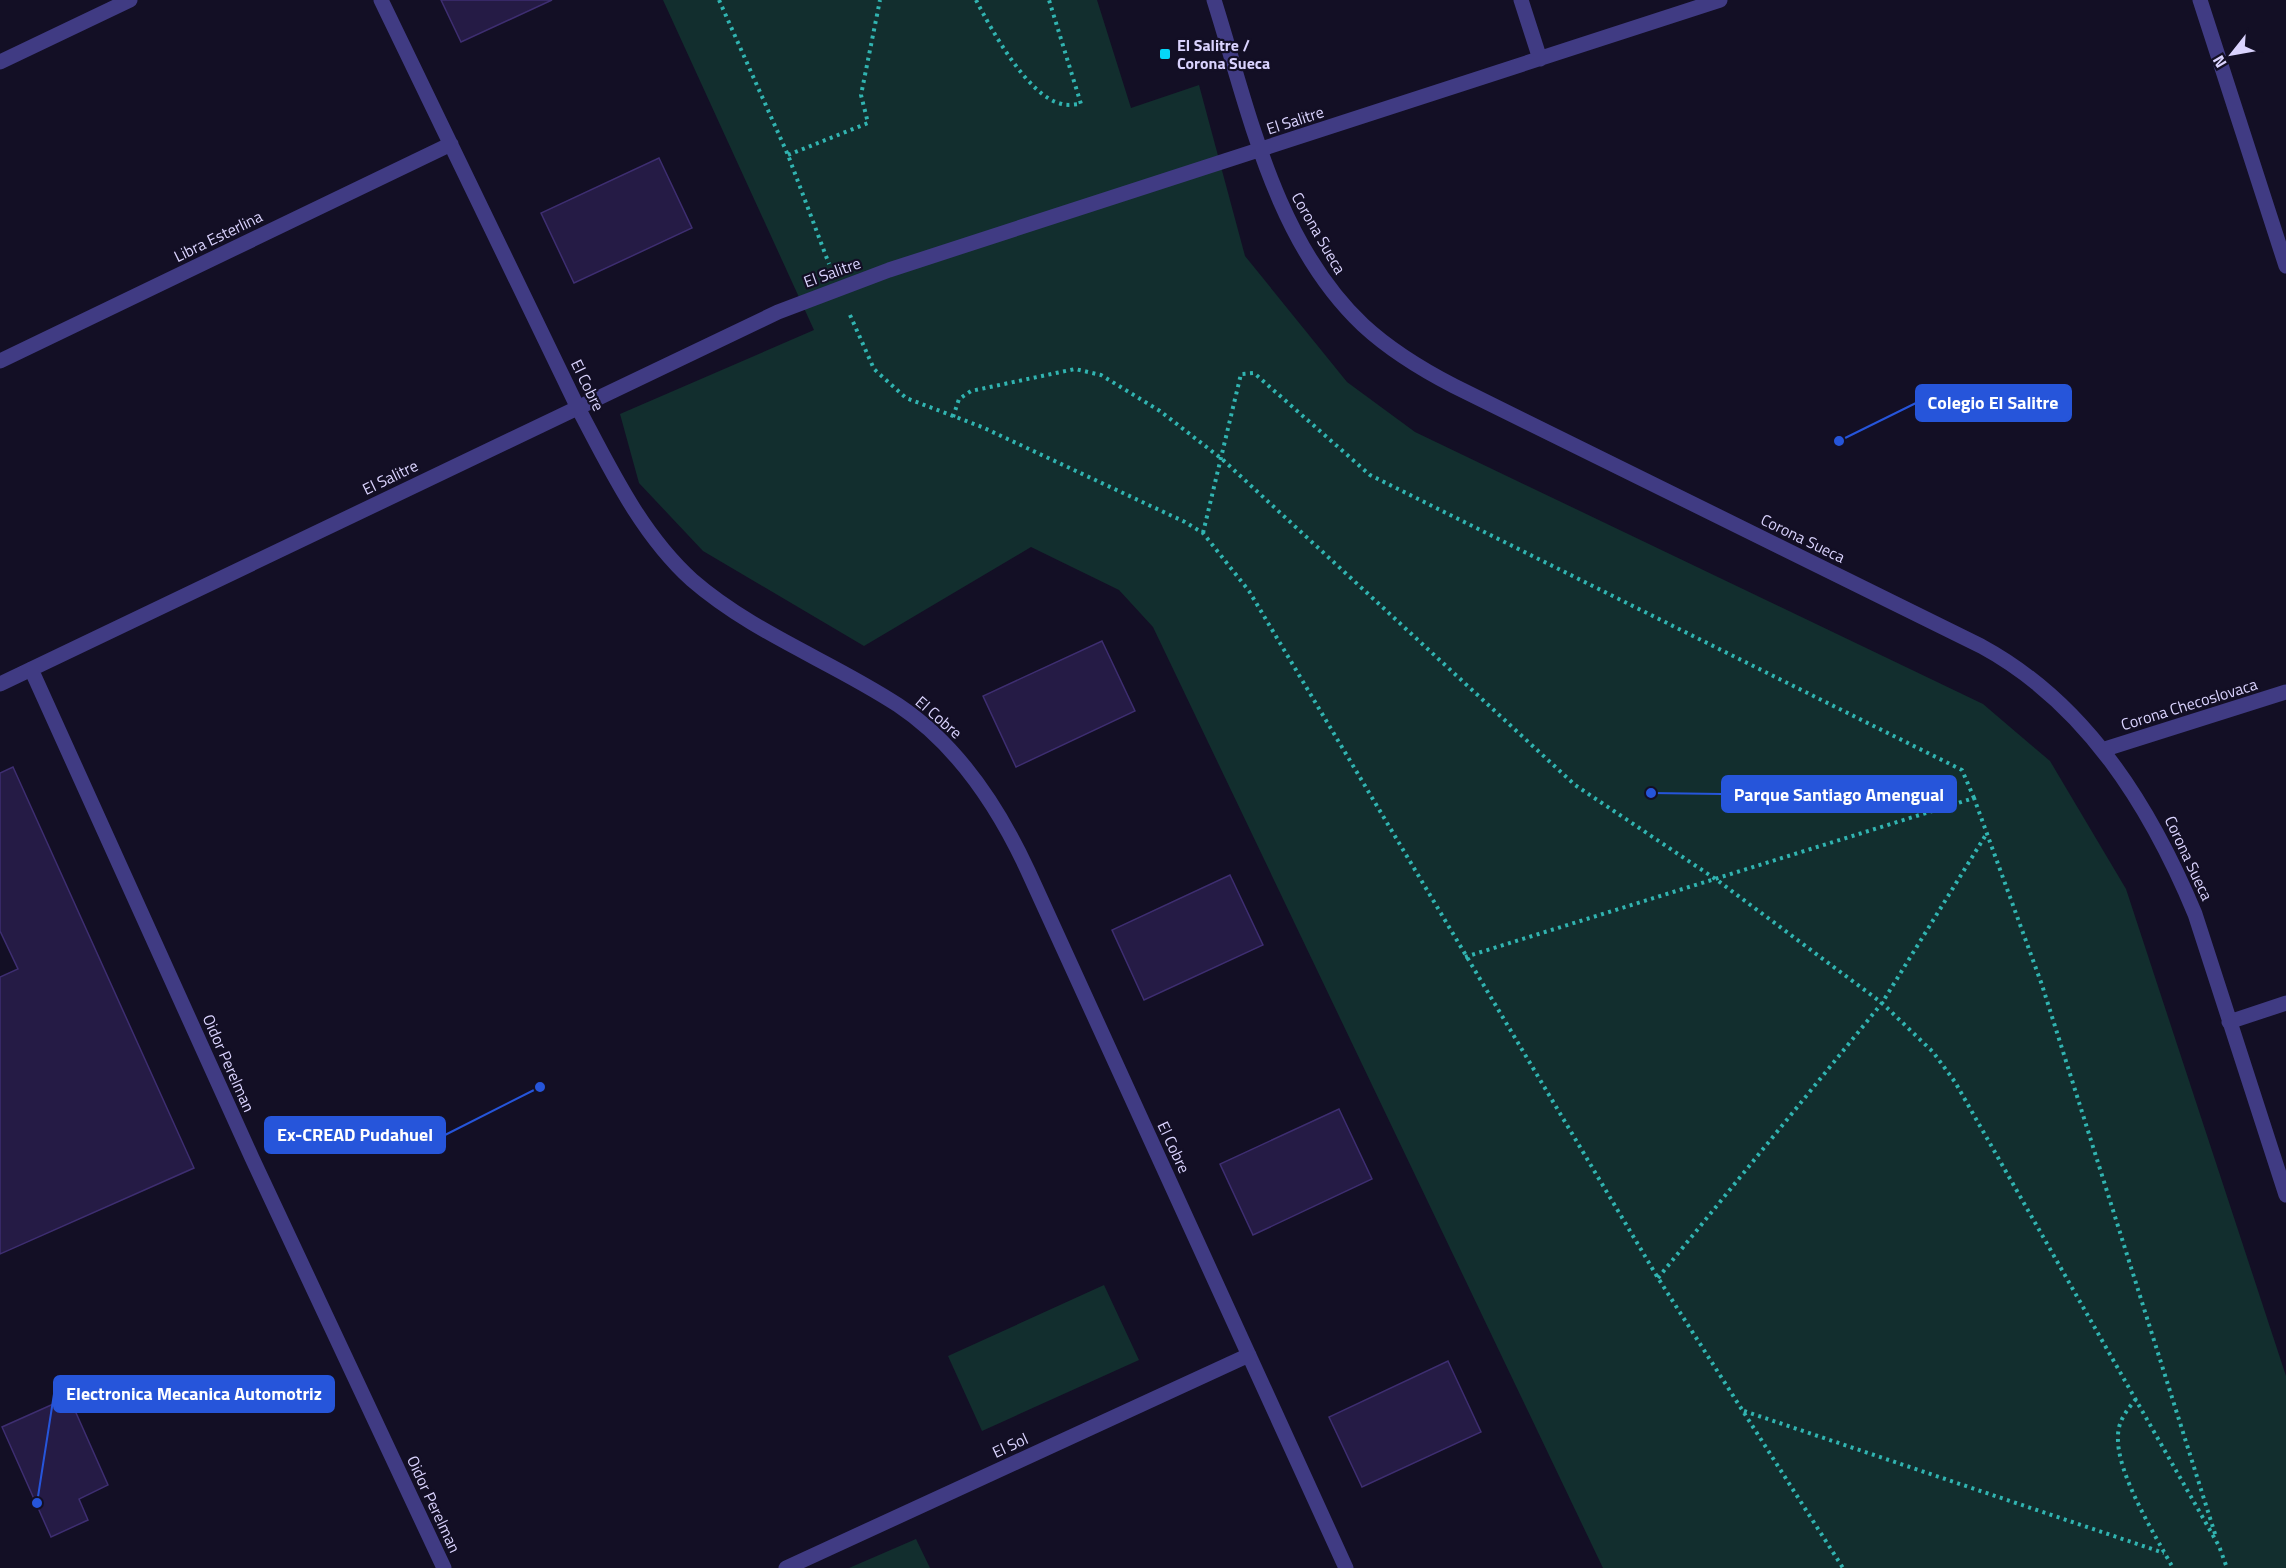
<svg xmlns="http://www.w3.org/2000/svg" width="2286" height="1568" font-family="'Titillium Web',sans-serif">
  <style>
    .green { fill: #122e2e }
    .building { fill: #251b45; stroke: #3e2e71; stroke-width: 1.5 }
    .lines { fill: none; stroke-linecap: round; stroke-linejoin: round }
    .path { stroke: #31b4b1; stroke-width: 4; stroke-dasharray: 3 4.5; stroke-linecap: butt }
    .minor { stroke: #403b83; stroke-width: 15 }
    .poi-dot { fill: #05d7f9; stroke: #130f25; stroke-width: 2 }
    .labels { text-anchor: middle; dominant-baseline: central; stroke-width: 4.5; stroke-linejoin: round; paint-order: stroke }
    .poi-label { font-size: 16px; font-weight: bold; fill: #dad3fe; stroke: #130f25; text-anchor: start }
    .street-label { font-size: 16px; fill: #dad3fe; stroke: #130f25 }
    .leader { fill: none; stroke: #2655da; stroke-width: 2 }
    .callout-dot { fill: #2655da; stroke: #130f25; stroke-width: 2 }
    .callout { fill: #2655da; stroke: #2655da; stroke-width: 2 }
    .callout-label { font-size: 18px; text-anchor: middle; font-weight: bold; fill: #fff }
  </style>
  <rect width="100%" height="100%" fill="#130f25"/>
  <path class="green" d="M663,0h434l34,108 68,-23 46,171 102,126 68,50 568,272 67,57 76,128 160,487v192h-683l-450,-941 -34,-37 -88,-43 -167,99 -161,-95 -64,-68 -19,-69 194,-84z
    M1104,1285l35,75 -157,71 -34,-75z
    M916,1539l14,29h-81z"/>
  <path class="building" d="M441,0h111l-91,42z
    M659,158l33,70 -118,55 -33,-70z
    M1102,641l33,70 -119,56 -33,-71z
    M13,767l181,401 -194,86v-277l18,-8 -18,-38v-158z
    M1230,875l33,70 -119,55 -32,-70z
    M1339,1109l33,70 -119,56 -33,-71z
    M1448,1361l33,71 -119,55 -33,-70z
    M69,1397l39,88 -29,14 9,21 -37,17 -49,-110z"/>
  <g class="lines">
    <path class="path" d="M719,0l69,155 41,109
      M976,0c15,29 52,97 86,104 6,2 13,0 19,0l-32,-104
      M788,155l80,-32 -7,-28 19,-95
      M850,315l24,54 32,29 76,29 203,95 18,11 46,58 409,687 185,290
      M953,417l6,-18 12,-8 104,-22 26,6 59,36 62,48 353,326 142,95 165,123 51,49 22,30 264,464 8,22
      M1203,533l38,-159 13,-1 116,102 592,295 12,28
      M1465,957l509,-159 68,187 174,552
      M1658,1278l224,-275 105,-170
      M2136,1399c-9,11 -18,22 -18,37 -2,37 37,99 55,132
      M1744,1411l420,142"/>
    <path class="minor" d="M381,0l196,406c32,60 63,127 115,174 61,53 139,81 206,125 60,40 100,101 130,166l318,697
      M1214,0c35,111 61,242 149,325 27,25 58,44 91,61l527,260c105,57 169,160 214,268l91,281
      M1521,0l19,59
      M2200,0l86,266
      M0,62l130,-62
      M0,361l451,-217
      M31,669l221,489 192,410
      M0,684l778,-372 111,-42 831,-270
      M2102,750l184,-58
      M2229,1022l57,-19
      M786,1568l463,-213"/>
  </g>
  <rect class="poi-dot" x="1159" y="48" width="12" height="12" rx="3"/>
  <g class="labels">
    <g class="poi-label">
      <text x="1177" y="45">El Salitre /<tspan x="1177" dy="18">Corona Sueca</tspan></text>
    </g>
    <g class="street-label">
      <text transform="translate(1295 120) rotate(-18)">El Salitre</text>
      <text transform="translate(1319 233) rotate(60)">Corona Sueca</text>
      <text transform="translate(218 236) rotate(-26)">Libra Esterlina</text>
      <text transform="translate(832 272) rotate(-20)">El Salitre</text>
      <text transform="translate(588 385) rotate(64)">El Cobre</text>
      <text transform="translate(390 477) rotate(-26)">El Salitre</text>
      <text transform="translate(1803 538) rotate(26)">Corona Sueca</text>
      <text transform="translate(2189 704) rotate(-17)">Corona Checoslovaca</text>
      <text transform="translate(939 717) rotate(41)">El Cobre</text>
      <text transform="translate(2189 858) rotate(65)">Corona Sueca</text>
      <text transform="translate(229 1063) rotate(66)">Oidor Perelman</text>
      <text transform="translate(1174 1147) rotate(65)">El Cobre</text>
      <text transform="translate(1010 1445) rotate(-25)">El Sol</text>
      <text transform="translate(434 1504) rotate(65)">Oidor Perelman</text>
    </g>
  </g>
  <path class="leader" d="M1839 441L1916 403M1651 793L1722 794M540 1087L445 1135M37 1503L54 1394"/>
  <g class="callout-dot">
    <circle cx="1839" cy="441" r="6"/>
    <circle cx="1651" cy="793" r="6"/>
    <circle cx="540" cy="1087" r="6"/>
    <circle cx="37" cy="1503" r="6"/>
  </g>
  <g class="callout">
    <rect x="1916" y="385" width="155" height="36" rx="6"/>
    <rect x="1722" y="776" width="234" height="36" rx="6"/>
    <rect x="265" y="1117" width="180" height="36" rx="6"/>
    <rect x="54" y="1376" width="280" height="36" rx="6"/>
  </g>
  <g class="callout-label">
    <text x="1993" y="409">Colegio El Salitre</text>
    <text x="1839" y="801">Parque Santiago Amengual</text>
    <text x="355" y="1141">Ex-CREAD Pudahuel</text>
    <text x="194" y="1400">Electronica Mecanica Automotriz</text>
  </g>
  <g transform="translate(2232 54) rotate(239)" stroke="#130f25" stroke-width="4.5" paint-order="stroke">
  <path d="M0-4.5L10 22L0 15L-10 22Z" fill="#dad3fe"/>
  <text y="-9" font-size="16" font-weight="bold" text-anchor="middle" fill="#dad3fe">N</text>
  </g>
</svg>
